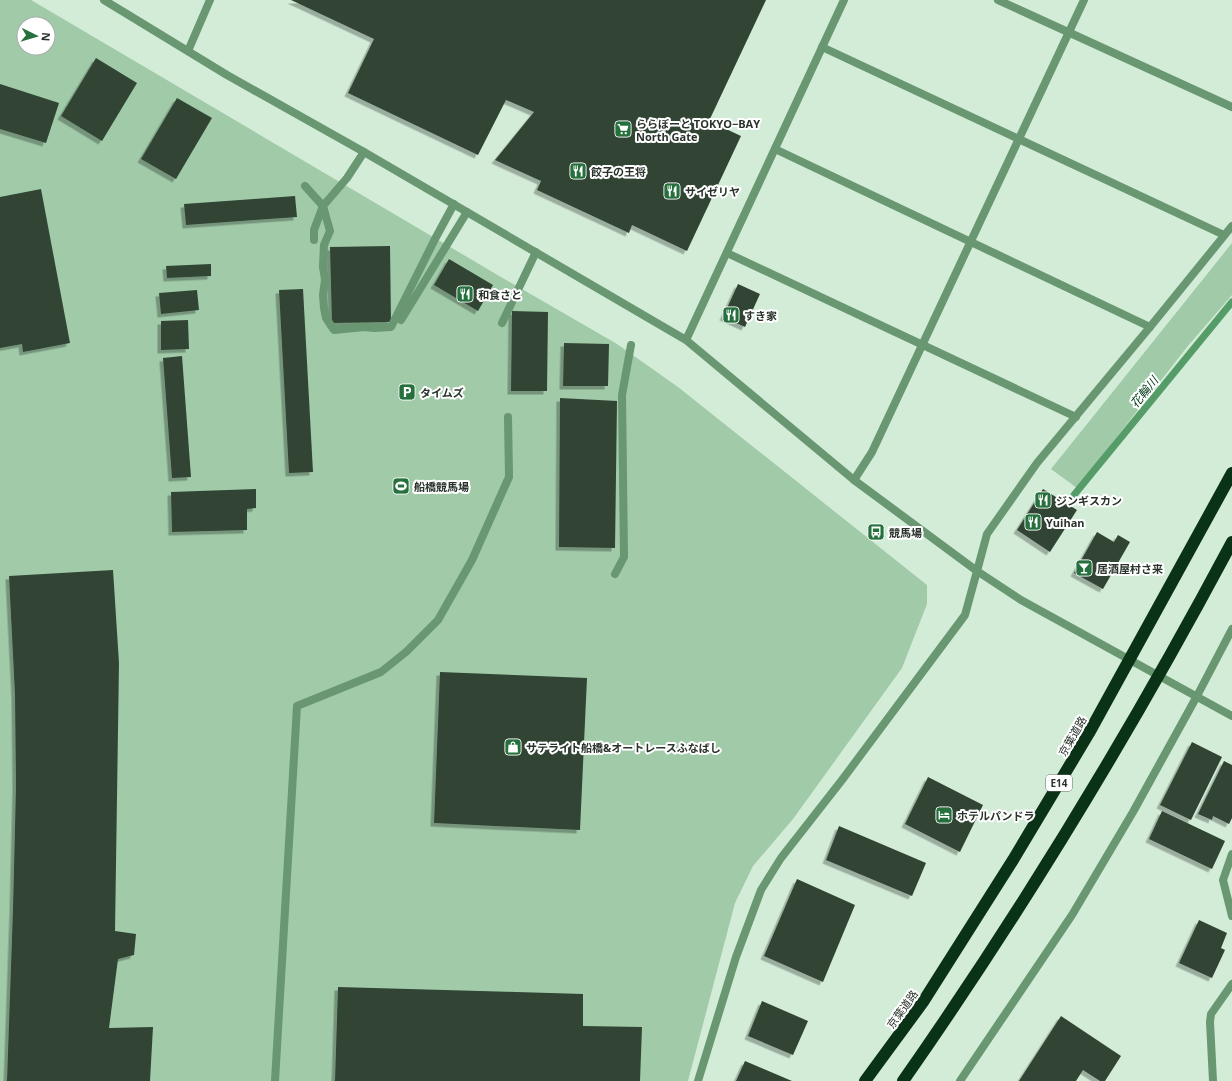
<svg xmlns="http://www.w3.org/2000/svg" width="1232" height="1081" font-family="'Open Sans','Noto Sans JP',sans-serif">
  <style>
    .green { fill: #a0caa8; fill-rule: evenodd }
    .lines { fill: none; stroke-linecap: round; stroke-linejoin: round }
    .stream { stroke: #559c68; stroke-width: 7 }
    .building { fill: #304535; filter: url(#shadow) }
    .service { stroke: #689772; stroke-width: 8 }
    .pedestrian { stroke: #689772; stroke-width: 8 }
    .minor { stroke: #689772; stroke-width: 8 }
    .tertiary { stroke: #689772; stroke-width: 8 }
    .motorway-bridge { stroke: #093217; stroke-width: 12 }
    .labels { text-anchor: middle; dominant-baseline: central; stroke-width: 4; stroke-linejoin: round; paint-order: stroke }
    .shield { fill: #fff; stroke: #69706b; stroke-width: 1 }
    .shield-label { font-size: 10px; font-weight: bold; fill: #29322b }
    .poi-label { font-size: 11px; font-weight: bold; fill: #29322b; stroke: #fff; text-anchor: start }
    .street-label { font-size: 11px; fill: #29322b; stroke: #fff }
    .water-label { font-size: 12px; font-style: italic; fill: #003917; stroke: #fff }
  </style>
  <defs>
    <filter id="shadow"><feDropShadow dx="-3.5" dy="3.5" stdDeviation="0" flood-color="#0004"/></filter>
  </defs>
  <rect width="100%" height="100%" fill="#d3ecd7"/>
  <path class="green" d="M0,0h31l470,277 116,67 61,43 249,198v19l-25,64 -109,151 -40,47 -18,37 -47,178h-688zM24,24h24v24h-24z
    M1232,243v52l-45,52 -110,141 -26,-19z"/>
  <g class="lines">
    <path class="stream" d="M1074,495l158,-193"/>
  </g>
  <path class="building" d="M291,0h475l-57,121 32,15 -54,115 -55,-26 -3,8 -92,-43 4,-9 -46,-21 39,-48 -28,-12 -28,55 -130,-62 26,-54z
    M96,58l41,25 -35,58 -41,-25z
    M0,84l59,19 -13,40 -46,-14z
    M177,98l35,20 -36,61 -35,-20z
    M41,189l29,154 -47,9 -1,-8 -22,4v-151z
    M295,196l2,21 -111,8 -2,-21z
    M390,246l1,76 -59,1 -2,-76z
    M449,259l44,26 -15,26 -44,-26z
    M211,264v12l-44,2 -1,-12z
    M738,284l22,10 -15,33 -22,-10z
    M303,289l10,183 -24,1 -10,-183z
    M197,290l2,20 -38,4 -2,-21z
    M512,311l36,1 -1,79h-36z
    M188,320l1,29 -28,1v-29z
    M564,343l45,1 -1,42h-45z
    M182,356l9,121 -19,1 -9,-120z
    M560,398l57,3 -2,147 -56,-1z
    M256,489v19l-9,1v21l-75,2 -1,-40z
    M1043,489l34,21 -27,42 -33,-22z
    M1097,532l17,10 4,-7 12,7 -27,47 -29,-16z
    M113,570l6,93 -4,268 21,3 -2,21 -16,4 -9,69 44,-1 -3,54h-143l6,-172 3,-123 -1,-91 -6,-119z
    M440,672l147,6 -7,152 -146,-7z
    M1192,742l30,15 -31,63 -31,-15z
    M1224,761l8,4v53l-3,6 -16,-8 -1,4 -14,-6z
    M928,777l55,28 -23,47 -55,-28z
    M1162,811l63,30 -13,28 -63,-30z
    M839,826l87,37 -14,33 -86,-36z
    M797,879l58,26 -32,77 -59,-26z
    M1199,920l28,13 -6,15 4,2 -13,28 -33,-15z
    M338,987l245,7v32l59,1 -2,54h-305z
    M762,1001l46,20 -15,34 -45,-19z
    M1061,1016l60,40 -16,25h-5l-17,-11 -7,11h-57z
    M745,1061l47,20h-56z"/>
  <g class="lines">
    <path class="service" d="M822,47l402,188
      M775,149l375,178
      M305,186l18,20 7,25 -6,14 -1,22 2,13 -2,15 1,13 2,10 8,12 30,-3 10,1 17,-1 44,-88 19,-35
      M314,240v-10l9,-24 24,-28 17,-26
      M727,253l349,164
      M401,320l66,-108
      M502,323l34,-71
      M1232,854l-9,26 9,36
      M275,1081l22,-375 84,-34 25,-20 32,-32 34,-60 37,-83 -1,-60
      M1213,1081l-3,-59 1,-8 21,-30"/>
    <path class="pedestrian" d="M615,574l9,-17 -2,-162 9,-50"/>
    <path class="minor" d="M998,0l234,107
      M854,480l18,-28 212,-452
      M977,571l10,-37 50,-71 113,-136 82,-101
      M960,1081l112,-166 61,-103 64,-116"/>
    <path class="tertiary" d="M104,0l123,75 137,77 322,188 168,140 123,91 44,29 211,116
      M188,51l22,-51
      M686,340l158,-340
      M1197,696l35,-67
      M698,1081l38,-124 25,-67 20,-32 61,-78 123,-165 12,-44"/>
    <path class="motorway-bridge" d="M865,1081l58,-79 90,-142 76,-127 143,-260
      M903,1081c121,-173 230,-353 329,-539"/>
  </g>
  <defs>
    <g id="supermarket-square" transform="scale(0.9)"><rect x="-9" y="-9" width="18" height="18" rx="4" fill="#26703e" stroke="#fff"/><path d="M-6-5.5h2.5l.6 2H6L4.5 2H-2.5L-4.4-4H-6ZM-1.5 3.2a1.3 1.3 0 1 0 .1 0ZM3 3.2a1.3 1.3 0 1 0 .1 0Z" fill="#fff"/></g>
    <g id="restaurant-square" transform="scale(0.9)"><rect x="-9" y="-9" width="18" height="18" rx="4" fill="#26703e" stroke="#fff"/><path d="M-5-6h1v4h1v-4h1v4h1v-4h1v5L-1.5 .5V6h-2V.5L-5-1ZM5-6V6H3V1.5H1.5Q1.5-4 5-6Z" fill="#fff"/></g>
    <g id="parking-square" transform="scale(0.9)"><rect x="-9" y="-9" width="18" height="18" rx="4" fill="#26703e" stroke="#fff"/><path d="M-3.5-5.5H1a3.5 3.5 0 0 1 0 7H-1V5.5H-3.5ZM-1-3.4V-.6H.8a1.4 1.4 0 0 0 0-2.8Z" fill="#fff"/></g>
    <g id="stadium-square" transform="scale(0.9)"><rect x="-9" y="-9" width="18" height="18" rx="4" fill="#26703e" stroke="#fff"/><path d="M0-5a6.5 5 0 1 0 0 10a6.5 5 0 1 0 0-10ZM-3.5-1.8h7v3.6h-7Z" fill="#fff"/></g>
    <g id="bus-square" transform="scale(0.9)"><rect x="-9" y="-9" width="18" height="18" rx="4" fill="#26703e" stroke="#fff"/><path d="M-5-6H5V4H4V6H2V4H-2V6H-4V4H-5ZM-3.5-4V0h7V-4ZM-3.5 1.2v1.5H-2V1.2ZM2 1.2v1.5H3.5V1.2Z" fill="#fff"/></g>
    <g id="bar-square" transform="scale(0.9)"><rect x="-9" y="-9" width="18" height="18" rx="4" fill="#26703e" stroke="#fff"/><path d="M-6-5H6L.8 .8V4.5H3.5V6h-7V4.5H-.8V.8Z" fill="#fff"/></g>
    <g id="shop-square" transform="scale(0.9)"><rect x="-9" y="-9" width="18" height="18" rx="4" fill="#26703e" stroke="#fff"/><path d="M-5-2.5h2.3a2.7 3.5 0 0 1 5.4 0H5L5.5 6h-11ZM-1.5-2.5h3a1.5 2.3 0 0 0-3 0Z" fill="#fff"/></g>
    <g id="hotel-square" transform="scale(0.9)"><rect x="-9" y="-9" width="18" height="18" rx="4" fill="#26703e" stroke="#fff"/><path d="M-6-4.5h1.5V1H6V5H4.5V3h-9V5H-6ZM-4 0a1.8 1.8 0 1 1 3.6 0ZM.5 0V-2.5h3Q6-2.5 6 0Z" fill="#fff"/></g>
  </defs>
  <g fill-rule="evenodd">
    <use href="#supermarket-square" x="623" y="129"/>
    <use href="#restaurant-square" x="578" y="171"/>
    <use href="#restaurant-square" x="672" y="191"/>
    <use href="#restaurant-square" x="465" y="294"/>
    <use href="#restaurant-square" x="731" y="315"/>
    <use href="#parking-square" x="407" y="392"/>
    <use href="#stadium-square" x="401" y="486"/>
    <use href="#restaurant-square" x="1043" y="500"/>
    <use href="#restaurant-square" x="1033" y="522"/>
    <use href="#bus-square" x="876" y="532"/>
    <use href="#bar-square" x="1084" y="568"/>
    <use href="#shop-square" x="513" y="747"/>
    <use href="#hotel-square" x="944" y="815"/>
  </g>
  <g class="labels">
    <rect class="shield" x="1046" y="775" width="26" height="16" rx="3"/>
    <g class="shield-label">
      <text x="1059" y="783">E14</text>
    </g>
    <g class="poi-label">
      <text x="636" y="123">ららぽーと TOKYO−BAY<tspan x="636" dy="13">North Gate</tspan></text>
      <text x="591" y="171">餃子の王将</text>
      <text x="685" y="191">サイゼリヤ</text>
      <text x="478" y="294">和食さと</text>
      <text x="744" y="315">すき家</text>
      <text x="420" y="392">タイムズ</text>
      <text x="414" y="486">船橋競馬場</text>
      <text x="1056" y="500">ジンギスカン</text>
      <text x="1046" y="522">Yuihan</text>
      <text x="889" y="532">競馬場</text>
      <text x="1097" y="568">居酒屋村さ来</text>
      <text x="526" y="747">サテライト船橋&amp;オートレースふなばし</text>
      <text x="957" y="815">ホテルパンドラ</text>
    </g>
    <g class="street-label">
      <text transform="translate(1072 736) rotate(-60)">京葉道路</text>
      <text transform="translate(902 1009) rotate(-54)">京葉道路</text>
    </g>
    <g class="water-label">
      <text transform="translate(1144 392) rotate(-51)">花輪川</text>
    </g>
  </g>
  <g transform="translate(36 36) rotate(95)"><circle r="19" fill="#ffffff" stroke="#a9adaa"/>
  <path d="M0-3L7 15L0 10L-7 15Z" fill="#26703e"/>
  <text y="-6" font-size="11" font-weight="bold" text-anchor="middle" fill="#29322b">N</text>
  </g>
</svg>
